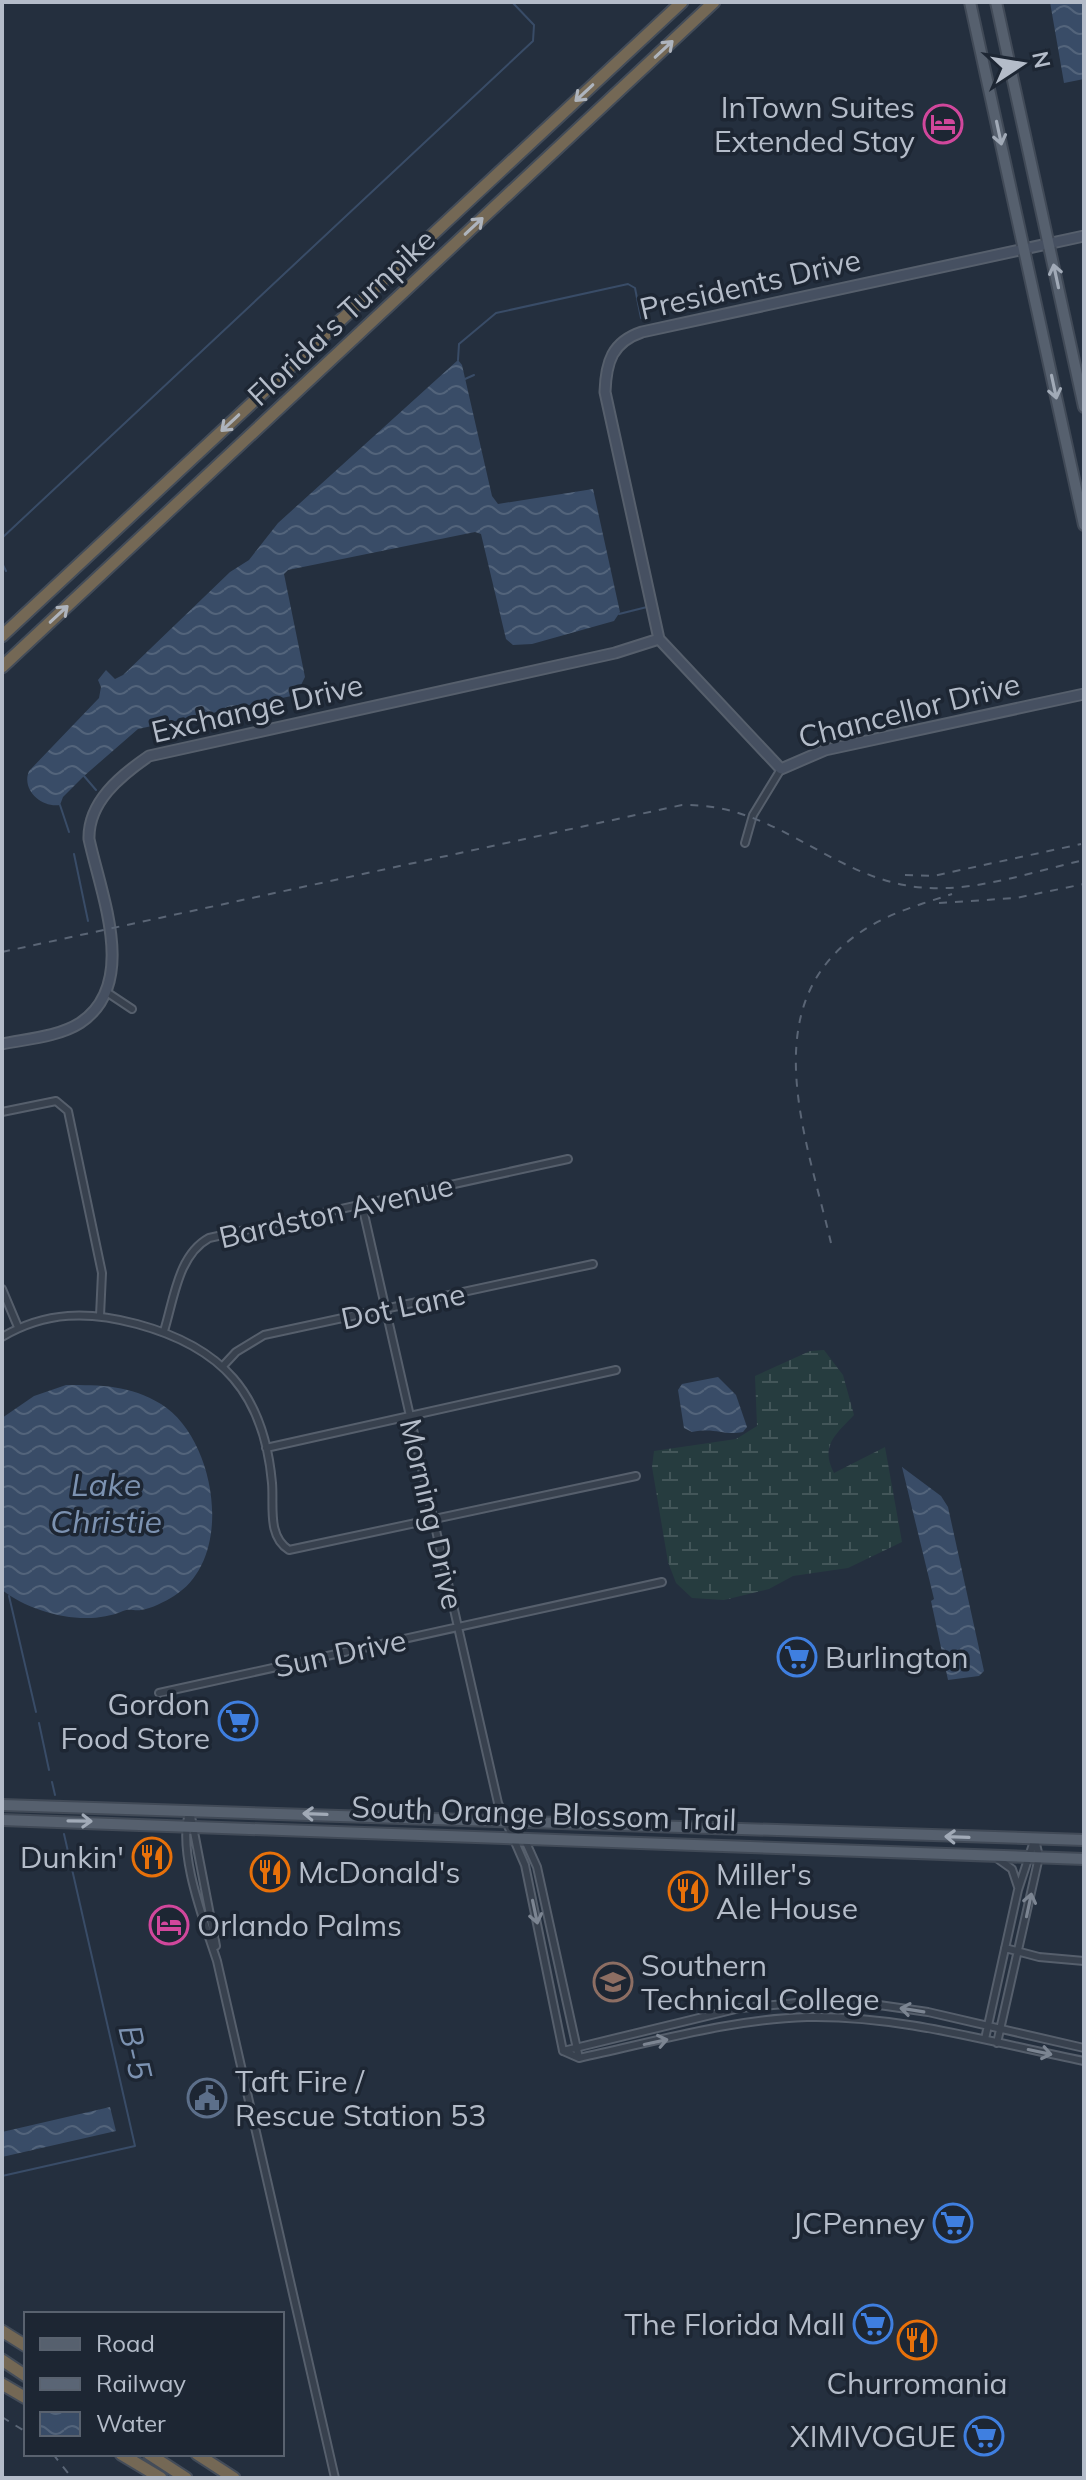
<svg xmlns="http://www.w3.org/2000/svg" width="1086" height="2480" font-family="Mulish,sans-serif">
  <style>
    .wetland { fill: url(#wetland-marsh) }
    .water { fill: url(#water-waves) }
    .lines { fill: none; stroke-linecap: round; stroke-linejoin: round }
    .stream { stroke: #394c67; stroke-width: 2 }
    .street-casing { stroke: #565f6c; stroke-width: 10 }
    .secondary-casing { stroke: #565f6c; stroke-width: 13 }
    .primary-casing { stroke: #414a57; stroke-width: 14 }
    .highway-casing { stroke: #434c59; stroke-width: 15 }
    .street { stroke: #38414e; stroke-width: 6 }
    .secondary { stroke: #465061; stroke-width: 9 }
    .primary { stroke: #56606e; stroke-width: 10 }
    .highway { stroke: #746855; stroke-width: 11 }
    .rail { stroke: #5a6575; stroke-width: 2; stroke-dasharray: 8 8; stroke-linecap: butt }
    .oneway { stroke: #aeb4bd }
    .oneway2 { stroke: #a1aab7 }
    .oneway3 { stroke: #7c8592 }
    .labels { text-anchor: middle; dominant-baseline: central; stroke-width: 7; stroke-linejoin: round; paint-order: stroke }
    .poi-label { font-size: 30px; fill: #b4bcc9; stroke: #1d2633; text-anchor: end }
    .street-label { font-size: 30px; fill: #b4bcc9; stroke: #1d2633 }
    .water-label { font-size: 32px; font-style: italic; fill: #7c92b1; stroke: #1d2633 }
  </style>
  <defs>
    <pattern id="wetland-marsh" width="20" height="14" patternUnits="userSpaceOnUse" patternTransform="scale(2)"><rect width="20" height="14" fill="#263c3f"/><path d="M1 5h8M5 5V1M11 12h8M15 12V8" fill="none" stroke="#435659"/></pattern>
    <pattern id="water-waves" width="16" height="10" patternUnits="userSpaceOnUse" patternTransform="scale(2)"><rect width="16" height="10" fill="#394c67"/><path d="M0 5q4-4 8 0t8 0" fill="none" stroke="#53647b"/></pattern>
  </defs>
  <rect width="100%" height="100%" fill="#242f3e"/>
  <path class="wetland" d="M824,1350l19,25 11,40c-19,20 -34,31 -20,58l51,-26 17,95 -54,26 -55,8 -24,13 -45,11 -32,-2 -16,-15 -8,-21 -16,-95 2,-16 82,-12 21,-13 -2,-50 55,-25z"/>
  <path class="water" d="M1050,2h34v77l-20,4z
    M458,360l4,5 30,131 6,8 95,-15 27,123 -6,9 -82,23 -19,1 -7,-6 -25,-105 -6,-2 -187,38 -4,4 21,103 -9,18 -158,34 -54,47 -21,21 -3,8c-18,3 -39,-15 -31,-34l70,-73 2,-11 -3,-7 8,-10 9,9 8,-4 107,-103 19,-12 29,-37z
    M718,1377l18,18 11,32 -4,5c-20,4 -27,-5 -51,0l-8,-4 -6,-38 4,-6z
    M66,1385c35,0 64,0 95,19 55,34 75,154 13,192 -8,5 -23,13 -33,14 -7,1 -12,-2 -18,1 -36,16 -90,3 -121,-21v-172l32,-22z
    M902,1467l39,29 7,11 36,164 -5,5 -31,4 -17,-79 3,-2z
    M110,2107l6,24 -114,26v-25z"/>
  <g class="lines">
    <path class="stream" d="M458,360l1,-16 37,-31 132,-29 7,4 6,30
      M465,379l9,-4
      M2,538l531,-497 1,-16 -22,-23
      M2,563l4,8
      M619,614l28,-7
      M296,695l5,15
      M84,776l12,14
      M60,805l9,27
      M74,854l14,67
      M9,1596l27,116
      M39,1723l10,47
      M52,1782l3,13
      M2,2176l133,-30 -71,-312"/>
    <g class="street-casing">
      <path id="street" d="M745,843l8,-28 28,-46
        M108,993l24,16
        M2,1112l54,-11 12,10 34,162 -2,43
        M362,1205l136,598 27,62 38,186
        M2,1289l16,38
        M164,1331c10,-32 14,-76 45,-93l359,-79
        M2,1337c44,-26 87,-26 135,-13 85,23 127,69 135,159 2,23 -5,53 17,67l347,-74
        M223,1366l13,-14 28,-17 329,-71
        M266,1448l350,-78
        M159,1693l503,-111
        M190,1810c-14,40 14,111 27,151l118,517
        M190,1811l26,135
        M508,1825l16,13 13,29 42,191
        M998,1859l14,10 6,18
        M1005,1948l34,9 45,4
        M985,2039l33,-149 16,-49
        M997,2043l42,-186 -4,-18
        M563,2051l177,-43 80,-7 45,2 63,9 156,36
        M563,2051l16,7c75,-16 152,-39 228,-41 94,-2 186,26 277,44"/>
    </g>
    <g class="secondary-casing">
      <path id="secondary" d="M1084,236l-442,96c-30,10 -36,30 -37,60l54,247 122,130 44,-19 259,-56
        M2,1044c24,-5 56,-7 78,-21 59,-39 21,-128 9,-184 -1,-37 31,-63 60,-83l466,-103 44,-14"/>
    </g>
    <g class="primary-casing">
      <path id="primary" d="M970,2l114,523
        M996,2l88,405
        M2,1805l1082,35
        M2,1820l1082,39"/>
    </g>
    <g class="highway-casing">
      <path id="highway" d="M2,636l680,-634
        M2,667l712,-665
        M2,2331l24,15
        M2,2360l24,16
        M2,2384l24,14
        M121,2454l40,24
        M149,2454l37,24
        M197,2454l37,24"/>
    </g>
    <use href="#street" class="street"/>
    <use href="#secondary" class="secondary"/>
    <use href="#primary" class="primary"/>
    <use href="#highway" class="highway"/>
    <path class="rail" d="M905,875l28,1 148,-32
      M939,903l77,-5 68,-14
      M2,952l680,-147c89,-2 141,64 222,80 58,12 123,-12 180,-25
      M831,1243c-25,-108 -82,-247 41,-318 24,-14 53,-22 80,-31
      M2,2417l24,15
      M53,2454l19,24"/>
  </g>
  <defs><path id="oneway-shaft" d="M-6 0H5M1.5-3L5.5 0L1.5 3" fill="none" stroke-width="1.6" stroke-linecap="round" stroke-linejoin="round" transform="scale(2)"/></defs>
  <g class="oneway">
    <use href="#oneway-shaft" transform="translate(664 49) rotate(-43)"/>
    <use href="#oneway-shaft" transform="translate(584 93) rotate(137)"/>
    <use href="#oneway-shaft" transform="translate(474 226) rotate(-43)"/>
    <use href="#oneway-shaft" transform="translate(230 423) rotate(137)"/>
    <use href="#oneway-shaft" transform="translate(59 614) rotate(-43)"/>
  </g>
  <g class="oneway2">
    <use href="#oneway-shaft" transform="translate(999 133) rotate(78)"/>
    <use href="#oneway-shaft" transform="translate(1056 276) rotate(-102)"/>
    <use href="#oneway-shaft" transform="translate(1054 387) rotate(78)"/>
    <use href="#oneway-shaft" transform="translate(315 1814) rotate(-178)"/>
    <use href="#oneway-shaft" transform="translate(80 1821) rotate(1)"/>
    <use href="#oneway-shaft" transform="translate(957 1837) rotate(-178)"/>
  </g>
  <g class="oneway3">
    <use href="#oneway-shaft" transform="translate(1029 1905) rotate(-78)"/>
    <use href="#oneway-shaft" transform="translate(535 1912) rotate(78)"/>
    <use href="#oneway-shaft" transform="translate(912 2010) rotate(-171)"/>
    <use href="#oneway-shaft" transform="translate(656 2042) rotate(-12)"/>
    <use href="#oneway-shaft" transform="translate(1040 2052) rotate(12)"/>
  </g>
  <defs>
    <g id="hotel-ring" transform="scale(2)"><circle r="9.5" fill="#1d2633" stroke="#d1479c" stroke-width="1.5"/><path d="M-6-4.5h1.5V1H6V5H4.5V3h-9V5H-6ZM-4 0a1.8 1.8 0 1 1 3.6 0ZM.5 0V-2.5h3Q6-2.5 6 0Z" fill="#d1479c"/></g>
    <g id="supermarket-ring" transform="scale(2)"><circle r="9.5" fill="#1d2633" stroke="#3f7fe0" stroke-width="1.5"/><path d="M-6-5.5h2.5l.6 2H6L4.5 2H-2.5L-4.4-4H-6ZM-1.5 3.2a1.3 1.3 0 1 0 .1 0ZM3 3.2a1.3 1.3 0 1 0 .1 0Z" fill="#3f7fe0"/></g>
    <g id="restaurant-ring" transform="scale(2)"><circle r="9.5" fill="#1d2633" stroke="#e8710a" stroke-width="1.5"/><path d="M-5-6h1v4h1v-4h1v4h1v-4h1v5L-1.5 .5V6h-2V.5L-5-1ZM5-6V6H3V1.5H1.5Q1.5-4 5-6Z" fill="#e8710a"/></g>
    <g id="university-ring" transform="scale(2)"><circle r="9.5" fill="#1d2633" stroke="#8d6e63" stroke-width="1.5"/><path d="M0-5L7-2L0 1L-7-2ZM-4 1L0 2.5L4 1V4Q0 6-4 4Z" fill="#8d6e63"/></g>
    <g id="civic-ring" transform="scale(2)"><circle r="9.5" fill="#1d2633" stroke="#5c6f8a" stroke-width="1.5"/><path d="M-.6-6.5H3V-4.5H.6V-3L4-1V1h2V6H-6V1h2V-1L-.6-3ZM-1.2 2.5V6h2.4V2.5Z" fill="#5c6f8a"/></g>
  </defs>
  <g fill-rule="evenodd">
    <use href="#hotel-ring" x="943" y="124"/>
    <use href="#supermarket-ring" x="797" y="1657"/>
    <use href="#supermarket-ring" x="238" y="1721"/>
    <use href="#restaurant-ring" x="152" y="1857"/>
    <use href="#restaurant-ring" x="270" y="1872"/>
    <use href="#restaurant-ring" x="688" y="1891"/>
    <use href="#hotel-ring" x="169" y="1925"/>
    <use href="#university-ring" x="613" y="1982"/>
    <use href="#civic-ring" x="207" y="2098"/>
    <use href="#supermarket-ring" x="953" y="2223"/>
    <use href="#supermarket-ring" x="873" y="2324"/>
    <use href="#restaurant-ring" x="917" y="2340"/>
    <use href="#supermarket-ring" x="984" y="2436"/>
  </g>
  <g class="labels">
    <g class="poi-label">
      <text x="915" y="107">InTown Suites<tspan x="915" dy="34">Extended Stay</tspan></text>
      <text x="825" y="1657" text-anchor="start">Burlington</text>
      <text x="210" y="1704">Gordon<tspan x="210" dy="34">Food Store</tspan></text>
      <text x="124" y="1857">Dunkin'</text>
      <text x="298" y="1872" text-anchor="start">McDonald's</text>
      <text x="716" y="1874" text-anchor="start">Miller's<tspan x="716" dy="34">Ale House</tspan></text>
      <text x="197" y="1925" text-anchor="start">Orlando Palms</text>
      <text x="641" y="1965" text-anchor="start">Southern<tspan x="641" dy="34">Technical College</tspan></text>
      <text x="235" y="2081" text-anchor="start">Taft Fire /<tspan x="235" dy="34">Rescue Station 53</tspan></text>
      <text x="925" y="2223">JCPenney</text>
      <text x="845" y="2324">The Florida Mall</text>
      <text x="917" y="2383" text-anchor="middle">Churromania</text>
      <text x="956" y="2436">XIMIVOGUE</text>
    </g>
    <g class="street-label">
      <text transform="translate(750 284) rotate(-13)">Presidents Drive</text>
      <text transform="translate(341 317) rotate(-43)">Florida's Turnpike</text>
      <text transform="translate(257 708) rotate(-13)">Exchange Drive</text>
      <text transform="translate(909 710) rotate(-14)">Chancellor Drive</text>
      <text transform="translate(336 1211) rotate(-13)">Bardston Avenue</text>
      <text transform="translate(403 1306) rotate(-12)">Dot Lane</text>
      <text transform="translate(432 1514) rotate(77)">Morning Drive</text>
      <text transform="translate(340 1653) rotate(-12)">Sun Drive</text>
      <text transform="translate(544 1813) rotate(2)">South Orange Blossom Trail</text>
    </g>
    <g class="water-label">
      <text x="106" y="1484">Lake<tspan x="106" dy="37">Christie</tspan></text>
      <text transform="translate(136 2052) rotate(77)">B-5</text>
    </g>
  </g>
  <rect width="1086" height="2480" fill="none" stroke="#b4bcc9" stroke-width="8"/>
  <rect x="24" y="2312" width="260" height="144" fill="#1d2633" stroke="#59626f" stroke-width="2"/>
  <rect x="40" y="2338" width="40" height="12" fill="#56606e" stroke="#59626f" stroke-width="2"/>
  <text x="96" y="2352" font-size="24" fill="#b4bcc9">Road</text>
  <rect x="40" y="2378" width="40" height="12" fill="#5a6575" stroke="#59626f" stroke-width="2"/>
  <text x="96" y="2392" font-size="24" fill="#b4bcc9">Railway</text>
  <rect x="40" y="2412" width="40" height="24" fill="url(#water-waves)" stroke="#59626f" stroke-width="2"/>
  <text x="96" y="2432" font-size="24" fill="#b4bcc9">Water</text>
  <g transform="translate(1022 64) rotate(78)" stroke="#1d2633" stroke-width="6" paint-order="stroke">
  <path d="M0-6L14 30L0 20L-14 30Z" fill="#b4bcc9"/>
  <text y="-12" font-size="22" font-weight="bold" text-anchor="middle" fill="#b4bcc9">N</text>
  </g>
</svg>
